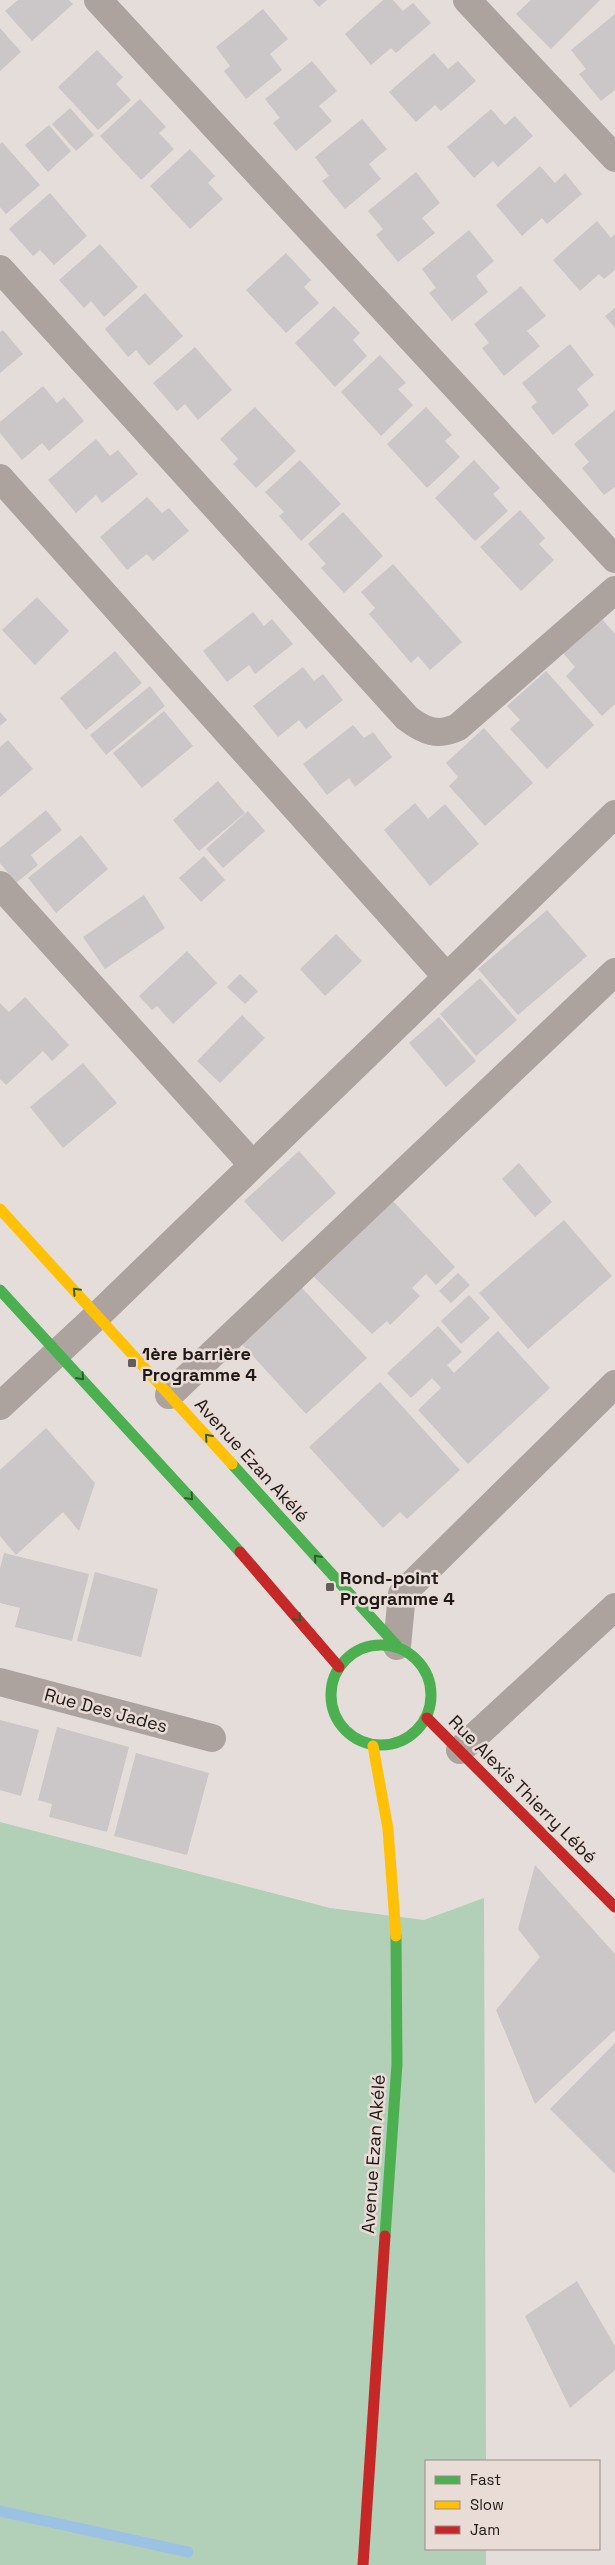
<svg xmlns="http://www.w3.org/2000/svg" width="615" height="2565" font-family="'Space Grotesk',sans-serif">
  <style>
    .green { fill: #b2cfb8 }
    .lines { fill: none; stroke-linecap: round; stroke-linejoin: round }
    .stream { stroke: #9bc2e2; stroke-width: 11 }
    .building { fill: #cbc6c7 }
    .street { stroke: #ada39e; stroke-width: 28 }
    .fast { stroke: #4caf50; stroke-width: 11 }
    .slow { stroke: #ffc107; stroke-width: 11 }
    .jam { stroke: #c62828; stroke-width: 11 }
    .oneway { stroke: #325c30 }
    .poi-dot { fill: #635e5b; stroke: #e9dbd5; stroke-width: 2 }
    .labels { text-anchor: middle; dominant-baseline: central; stroke-width: 5; stroke-linejoin: round; paint-order: stroke }
    .poi-label { font-size: 18px; font-weight: bold; fill: #1d1916; stroke: #e9dbd5; text-anchor: start }
    .street-label { font-size: 18px; fill: #1d1916; stroke: #e9dbd5 }
  </style>
  <rect width="100%" height="100%" fill="#e4ddda"/>
  <path class="green" d="M0,1822l330,86 94,12 60,-22 2,563h-60v88h60v16h-486z"/>
  <g class="lines">
    <path class="stream" d="M0,2511l188,41"/>
  </g>
  <path class="building" d="M18,0h51l4,4 -41,37 -27,-30z
    M313,0h14l-8,7z
    M383,0h10l10,11 10,-8 18,20 -35,30 -5,-5 -20,17 -26,-31z
    M531,0h69l-49,49 -35,-35z
    M263,9l25,30 -18,15 12,16 -36,29 -22,-28 6,-5 -14,-19z
    M615,14v76l-14,11 -22,-27 7,-5 -15,-19z
    M0,28l21,24 -21,19z
    M97,50l26,27 -7,7 15,16 -33,30 -40,-43z
    M434,53l14,16 10,-8 18,20 -35,30 -6,-6 -19,17 -27,-30z
    M312,61l25,30 -18,15 13,15 -36,30 -23,-28 7,-5 -15,-19z
    M140,99l26,28 -7,6 15,16 -33,31 -41,-44z
    M70,108l24,27 -18,16 -24,-27z
    M491,109l14,16 10,-9 18,20 -35,31 -5,-6 -19,17 -27,-31z
    M362,119l25,30 -18,15 12,15 -36,30 -23,-28 7,-5 -14,-19z
    M49,125l22,26 -23,21 -23,-27z
    M2,142l38,43 -34,29 -6,-7v-63z
    M190,149l25,27 -7,7 15,16 -33,30 -40,-43z
    M540,166l15,17 10,-10 17,21 -35,30 -5,-6 -20,18 -26,-31z
    M416,172l24,31 -18,15 13,15 -37,29 -22,-27 7,-6 -15,-18z
    M50,193l37,43 -33,29 -14,-15 -7,6 -24,-27z
    M597,221l14,17 4,-4v36l-11,9 -5,-5 -19,17 -27,-31z
    M469,230l25,31 -18,15 12,16 -36,29 -23,-28 7,-5 -14,-19z
    M100,244l38,43 -34,30 -13,-16 -7,7 -25,-28z
    M286,253l25,27 -7,7 15,16 -33,30 -40,-43z
    M521,286l25,30 -19,15 13,15 -36,30 -22,-28 7,-5 -15,-19z
    M145,293l38,43 -34,30 -13,-16 -8,7 -23,-28z
    M334,306l26,27 -7,7 14,16 -32,31 -40,-44z
    M615,308v20l-10,-12z
    M3,330l20,24 -23,19v-41z
    M570,344l24,31 -17,14 12,16 -36,30 -22,-28 6,-5 -15,-19z
    M195,347l37,43 -34,30 -13,-16 -8,7 -24,-28z
    M380,355l26,28 -8,6 15,16 -32,31 -40,-44z
    M43,386l14,17 7,-6 20,24 -35,30 -7,-8 -20,17 -22,-27v-11z
    M255,407l41,44 -40,37 -23,-24 5,-5 -18,-20z
    M426,407l26,28 -7,6 15,16 -33,31 -40,-44z
    M615,410v77l-11,8 -22,-27 7,-6 -15,-18z
    M96,439l14,17 8,-6 20,24 -36,29 -6,-8 -20,18 -28,-33z
    M300,460l41,44 -40,37 -22,-25 5,-4 -19,-20z
    M474,460l26,28 -7,6 15,17 -33,30 -40,-43z
    M147,497l15,16 7,-5 20,23 -36,30 -6,-7 -20,16 -27,-33z
    M520,510l25,28 -6,6 15,16 -33,31 -41,-44z
    M343,512l40,44 -39,37 -23,-25 5,-4 -18,-20z
    M393,564l69,78 -32,28 -12,-14 -7,7 -42,-49 6,-6 -14,-16z
    M37,597l32,34 -34,34 -33,-35z
    M253,612l11,14 8,-7 21,25 -38,30 -6,-9 -22,17 -24,-31z
    M601,618l14,16v70l-13,12 -36,-40 9,-9 -12,-14z
    M115,651l27,32 -56,47 -26,-32z
    M303,667l11,14 9,-7 20,26 -37,29 -7,-9 -21,17 -25,-31z
    M546,671l48,54 -47,44 -37,-40 10,-9 -13,-14z
    M150,686l15,20 -59,49 -16,-20z
    M164,711l29,35 -51,42 -29,-35z
    M0,712l7,8 -7,6z
    M353,725l11,13 9,-6 19,25 -37,30 -6,-9 -22,17 -24,-31z
    M484,728l49,55 -48,43 -36,-40 9,-9 -12,-14z
    M8,740l25,29 -33,28v-50z
    M218,781l27,32 -46,38 -26,-31z
    M415,803l13,16 17,-15 34,40 -49,42 -46,-56z
    M46,810l16,20 -31,25 7,10 -22,18 -16,-20v-15z
    M248,811l17,20 -42,37 -17,-19z
    M81,835l27,34 -52,44 -28,-35z
    M204,856l21,24 -24,22 -22,-24z
    M144,895l21,33 -60,41 -22,-32z
    M547,910l40,46 -69,59 -40,-46z
    M336,934l26,27 -37,35 -25,-27z
    M187,951l30,32 -44,41 -16,-18 -5,4 -13,-14z
    M240,974l18,17 -13,13 -18,-17z
    M480,978l37,42 -41,36 -36,-42z
    M25,997l44,48 -17,16 -9,-10 -37,34 -6,-6v-76l9,9z
    M242,1015l23,23 -45,45 -23,-22z
    M439,1017l37,44 -30,26 -37,-44z
    M83,1063l34,40 -54,45 -33,-41z
    M299,1151l37,42 -54,49 -38,-41z
    M519,1163l33,39 -17,15 -33,-38z
    M393,1201l62,66 -19,18 -10,-11 -14,14 8,8 -30,29 -3,-4 -15,13 -58,-57z
    M564,1220l48,56 -84,73 -49,-56z
    M458,1273l12,12 -19,18 -12,-12z
    M301,1287l66,71 -61,56 -65,-71z
    M469,1295l21,23 -29,26 -20,-23z
    M438,1326l24,26 -15,13 7,8 44,-42 52,57 -82,76 -50,-54 23,-22 -9,-10 -21,20 -24,-25z
    M380,1382l80,88 -53,49 -7,-7 -17,16 -74,-81z
    M46,1428l49,55 -16,48 -16,-19 -47,43 -16,-19v-66z
    M4,1553l85,21 -17,67 -57,-14 5,-19 -20,-5v-34z
    M95,1572l63,17 -17,68 -64,-16z
    M0,1720l39,10 -18,66 -21,-6z
    M57,1727l72,20 -22,85 -58,-15 3,-13 -14,-4z
    M136,1753l73,20 -22,82 -73,-19z
    M535,1865l80,89v76l-80,74 -39,-94 44,-53 -22,-28z
    M615,2043v131l-65,-65z
    M577,2281l38,65v24l-45,38 -45,-92z"/>
  <g class="lines">
    <path class="street" d="M98,0l517,559
      M467,0l148,158
      M0,269l407,449c17,13 31,19 51,9l157,-137
      M0,478l446,498
      M0,885l252,279
      M169,1395l446,-423
      M0,1406l98,-91 517,-501
      M397,1646l5,-52 213,-210
      M0,1682l212,56
      M460,1750l155,-143"/>
    <path class="fast" d="M0,1290l240,262
      M232,1464l165,182
      M331 1695a50 50 0 1 1 100 0a50 50 0 1 1-100 0Z
      M385,2236l12,-172 -1,-128"/>
    <path class="slow" d="M0,1209l232,255
      M373,1746l15,83 8,107"/>
    <path class="jam" d="M240,1552l99,115
      M427,1718l188,189
      M363,2565l22,-329"/>
  </g>
  <defs><path id="oneway-chevron" d="M-2-3.5L2.5 0L-2 3.5" fill="none" stroke-width="1.6" stroke-linecap="round" stroke-linejoin="round" transform="scale(1.25)"/></defs>
  <g class="oneway">
    <use href="#oneway-chevron" transform="translate(76 1291) rotate(-133)"/>
    <use href="#oneway-chevron" transform="translate(81 1377) rotate(48)"/>
    <use href="#oneway-chevron" transform="translate(208 1437) rotate(-132)"/>
    <use href="#oneway-chevron" transform="translate(190 1497) rotate(48)"/>
    <use href="#oneway-chevron" transform="translate(317 1558) rotate(-132)"/>
    <use href="#oneway-chevron" transform="translate(298 1618) rotate(49)"/>
  </g>
  <g class="poi-dot">
    <rect x="127" y="1358" width="10" height="10" rx="2.5"/>
    <rect x="325" y="1582" width="10" height="10" rx="2.5"/>
  </g>
  <g class="labels">
    <g class="poi-label">
      <text x="142" y="1353">1ère barrière<tspan x="142" dy="21">Programme 4</tspan></text>
      <text x="340" y="1577">Rond-point<tspan x="340" dy="21">Programme 4</tspan></text>
    </g>
    <g class="street-label">
      <text transform="translate(252 1460) rotate(48)">Avenue Ezan Akélé</text>
      <text transform="translate(106 1710) rotate(15)">Rue Des Jades</text>
      <text transform="translate(523 1789) rotate(45)">Rue Alexis Thierry Lébé</text>
      <text transform="translate(373 2154) rotate(-86)">Avenue Ezan Akélé</text>
    </g>
  </g>
  <rect x="425" y="2460" width="175" height="90" fill="#e9dbd5" stroke="#978d89"/>
  <rect x="435" y="2476" width="25" height="8" fill="#4caf50" stroke="#978d89"/>
  <text x="470" y="2485" font-size="15" fill="#1d1916">Fast</text>
  <rect x="435" y="2501" width="25" height="8" fill="#ffc107" stroke="#978d89"/>
  <text x="470" y="2510" font-size="15" fill="#1d1916">Slow</text>
  <rect x="435" y="2526" width="25" height="8" fill="#c62828" stroke="#978d89"/>
  <text x="470" y="2535" font-size="15" fill="#1d1916">Jam</text>
</svg>
